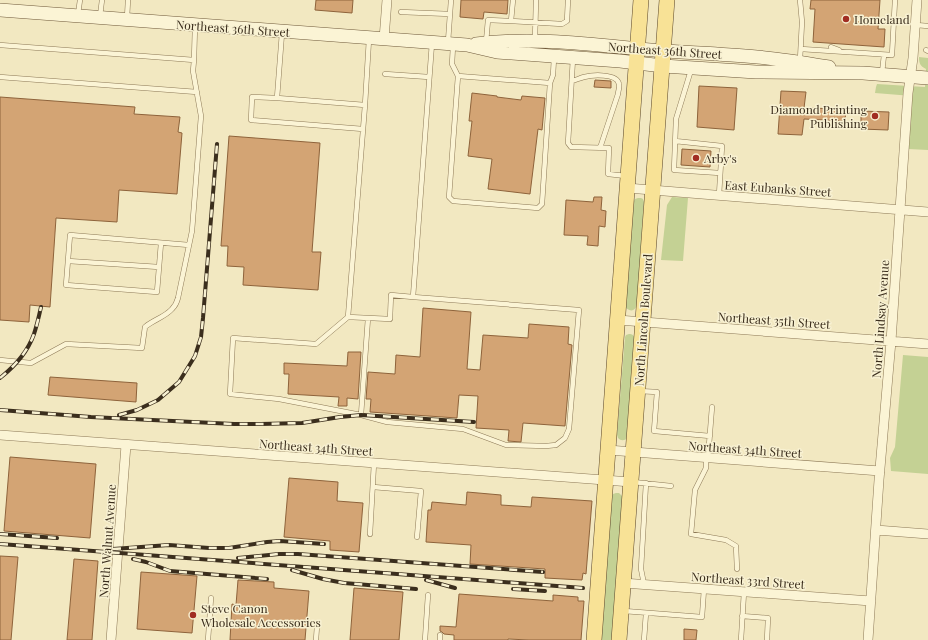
<svg xmlns="http://www.w3.org/2000/svg" width="928" height="640" font-family="'Playfair Display',serif">
  <style>
    .green { fill: #c4d194 }
    .building { fill: #d3a474; stroke: #8e633b }
    .lines { fill: none; stroke-linecap: round; stroke-linejoin: round }
    .service-casing { stroke: #8d7957; stroke-width: 5.5 }
    .minor-casing { stroke: #8d7957; stroke-width: 10 }
    .secondary-casing { stroke: #6f593a; stroke-width: 14 }
    .primary-casing { stroke: #5a462c; stroke-width: 16 }
    .service { stroke: #fbf4d5; stroke-width: 4.5 }
    .minor { stroke: #fbf4d5; stroke-width: 9 }
    .secondary { stroke: #fbf4d5; stroke-width: 13 }
    .primary { stroke: #f8e296; stroke-width: 15 }
    .rail-casing { stroke: #3b2e1d; stroke-width: 4 }
    .rail { stroke: #f8f1d2; stroke-width: 2.5; stroke-dasharray: 8; stroke-linecap: butt }
    .poi-dot { fill: #a12d22; stroke: #f8f1d2; stroke-width: 1.5 }
    .labels { text-anchor: middle; dominant-baseline: central; stroke-width: 3; stroke-linejoin: round; paint-order: stroke }
    .poi-label { font-size: 12px; fill: #3b2e1d; stroke: #f8f1d2; text-anchor: start }
    .street-label { font-size: 12px; fill: #3b2e1d; stroke: #f8f1d2 }
  </style>
  <rect width="100%" height="100%" fill="#f2e8c1"/>
  <path class="green" d="M919,57l9,1v92l-20,-1 4,-53 -37,-3 1,-6 1,-3 48,3 1,-18c-6,-3 -7,-6 -7,-12z
    M672,197l16,1 -5,63 -22,-1 6,-55z
    M638,198h3l2,1 1,3 -7,103c-2,6 -6,7 -11,3l-1,-3 9,-104 1,-2z
    M629,334c3,0 5,1 6,5l-7,99c-4,3 -7,3 -10,0l-1,-3 8,-98 1,-2z
    M903,355l25,2v117l-37,-3 -1,-13 5,-11z
    M616,493h3l4,4 -11,143h-11l11,-144 1,-2z"/>
  <path class="building" d="M316,0h37l-1,13 -37,-3z
    M461,0h47l-1,14 -23,-2 -1,7 -23,-2z
    M811,0h69l-2,29h7l-1,18 -71,-5 2,-33h-5z
    M595,80l16,1v7l-17,-1z
    M699,86l38,2 -3,42 -37,-3z
    M781,91l25,1 -2,16 42,1 -1,12 -41,-2 -2,16 -24,-1z
    M472,93l25,3v1l24,3 1,-4 23,2 -3,32 -4,-1 -8,65 -42,-5 4,-30 -24,-3 4,-35h-3z
    M0,97l135,10 -1,7 46,3 -2,15 4,1 -5,61 -58,-4 -2,32 -61,-4 -6,89 -20,-2 -1,17 -29,-2z
    M861,111l28,1 -1,18 -27,-1z
    M229,136l91,7 -8,109h9l-3,38 -75,-5 1,-18 -17,-1 1,-20h-7z
    M682,149l29,2 -1,16 -29,-2z
    M594,197h8l-1,13 5,1 -1,16 -6,-1 -1,20 -11,-1 1,-9 -24,-1 2,-35 27,2z
    M423,308l48,4 -4,57 13,1 3,-35 45,3 1,-14 40,3 -1,17 4,1 -7,81 -42,-3 -2,19 -13,-1 1,-11 -33,-2 2,-32 -19,-1 -2,23 -87,-6 1,-13h-5l2,-27 27,2 1,-19 24,2z
    M348,352h13l-3,47 -11,-1v8h-9l1,-9 -51,-3 1,-20h-5v-11l63,3z
    M50,377l87,6 -1,19 -88,-7z
    M10,457l86,7 -6,74 -86,-7z
    M289,478l49,4 -1,19 26,2 -4,49 -29,-2v-9l-46,-4z
    M467,492l34,3v10l30,2 1,-10 60,4 -6,73 -3,-1 -1,7 -37,-2v-9l-75,-5 1,-19 -45,-3 2,-32h3l1,-8 34,3z
    M0,556l18,1 -7,83h-11z
    M74,559l24,2 -6,79h-25z
    M141,572l56,4 -5,57 -55,-4z
    M238,580l36,2v6l35,3 -4,49h-75l2,-36 4,1z
    M354,588l49,4 -4,48h-49z
    M459,594l94,7v-6l25,2v4h6l-3,39h-52l-21,-1v1h-54v-5l-10,-1 -2,-2 -2,-1v-5l16,1z
    M684,629l13,1 -1,10h-12z"/>
  <g class="lines">
    <g class="service-casing">
      <path id="service" d="M800,0l2,22 -2,38
        M401,12l49,2
        M78,14l2,-14
        M100,16l2,-16
        M127,18l1,-18
        M511,21l51,3 5,-3 1,-21
        M916,25l12,1
        M282,33l-5,65 88,7
        M369,39l-4,66 -17,212 -32,27 -83,-6 -3,56 49,5 82,16 26,7 76,7 43,16 40,1 10,-1 9,-7 4,-9 10,-119 -166,-13
        M535,40l1,-40
        M448,42l3,-42
        M486,42l2,-22 23,1 2,-21
        M0,45l194,15 1,-34
        M453,46l-1,18 6,12 -9,121 4,4 85,7 4,-4 8,-121 3,-8 1,-17
        M831,47l8,3
        M801,49l91,6 3,-55
        M926,50l2,1
        M573,58l-5,85 3,4 38,1 -1,26 18,2
        M691,70l-15,49 -2,51 46,3
        M882,73l2,-18
        M385,74l44,3
        M458,76l92,7
        M0,77l197,15
        M572,81c4,-1 8,-3 12,-4 8,-2 33,-4 35,7 1,3 -1,7 -1,10l-18,54
        M277,98l-25,-1 -1,23 112,9
        M675,141l47,5 -3,49
        M161,243l-4,49 -91,-7 4,-50 119,10
        M68,261l91,6
        M348,317l42,2 1,-24 22,2 19,-254
        M0,360l31,3 35,-19 76,4 3,-21c8,-7 20,-10 27,-18 3,-3 5,-7 6,-11l14,-67 9,-115 -8,-45 1,-11
        M639,391l18,1 -3,39 56,5
        M361,415l7,-97
        M706,458v10l-11,22 -4,44 35,6 10,6 1,23
        M708,458l4,-51
        M633,482l38,4
        M373,487l48,4 -4,46
        M370,534l4,-71
        M644,584l-3,-15 5,-86
        M624,611l78,6 2,-28
        M742,616l26,2 -1,22
        M208,640l3,-42
        M316,640l1,-14
        M425,640l3,-45
        M440,640v-5
        M644,640l2,-27
        M741,640l3,-48"/>
    </g>
    <g class="minor-casing">
      <path id="minor" d="M384,39l3,-39
        M627,188l301,24
        M618,320l310,24
        M0,435l631,47
        M608,450l272,21
        M876,530l52,4
        M623,583l248,18
        M111,640l15,-195
        M868,640l11,-160 12,-139 17,-248 5,-35 4,-58"/>
    </g>
    <g class="secondary-casing">
      <path id="secondary" d="M0,10l467,35 30,7 123,9 43,5 93,6 107,1 65,5
        M476,44c62,-8 126,2 188,7 31,2 62,3 93,6 24,2 48,6 72,10"/>
    </g>
    <g class="primary-casing">
      <path id="primary" d="M594,640l47,-640
        M619,640l48,-640"/>
    </g>
    <use href="#service" class="service"/>
    <use href="#minor" class="minor"/>
    <use href="#secondary" class="secondary"/>
    <use href="#primary" class="primary"/>
    <g class="rail-casing">
      <path id="rail" d="M0,378c14,-11 28,-27 34,-44 3,-9 5,-18 7,-27
        M0,410l91,7 143,7h27l41,-1 38,-6 21,-2 113,7
        M119,415l18,-5 21,-10 21,-18 16,-26 6,-19 2,-19 14,-174
        M0,534l57,4
        M0,544l583,44
        M113,549l56,-4 40,3h20l38,-6 13,-1 44,3
        M238,558l41,-4h19l245,18
        M133,559l13,3 24,9 97,8
        M292,570l31,9 21,4 72,6
        M426,580l29,8
        M513,589l32,2"/>
    </g>
    <use href="#rail" class="rail"/>
  </g>
  <g class="poi-dot">
    <circle cx="846" cy="19" r="4"/>
    <circle cx="875" cy="116" r="4"/>
    <circle cx="696" cy="158" r="4"/>
    <circle cx="193" cy="615" r="4"/>
  </g>
  <g class="labels">
    <g class="poi-label">
      <text x="854" y="19">Homeland</text>
      <text x="867" y="109" text-anchor="end">Diamond Printing<tspan x="867" dy="14">Publishing</tspan></text>
      <text x="704" y="158">Arby's</text>
      <text x="201" y="608">Steve Canon<tspan x="201" dy="14">Wholesale Accessories</tspan></text>
    </g>
    <g class="street-label">
      <text transform="translate(233 28) rotate(4)">Northeast 36th Street</text>
      <text transform="translate(665 50) rotate(4)">Northeast 36th Street</text>
      <text transform="translate(778 188) rotate(4)">East Eubanks Street</text>
      <text transform="translate(880 319) rotate(-86)">North Lindsay Avenue</text>
      <text transform="translate(643 320) rotate(-86)">North Lincoln Boulevard</text>
      <text transform="translate(774 320) rotate(4)">Northeast 35th Street</text>
      <text transform="translate(316 447) rotate(4)">Northeast 34th Street</text>
      <text transform="translate(745 449) rotate(4)">Northeast 34th Street</text>
      <text transform="translate(107 541) rotate(-86)">North Walnut Avenue</text>
      <text transform="translate(748 580) rotate(4)">Northeast 33rd Street</text>
    </g>
  </g>
</svg>
